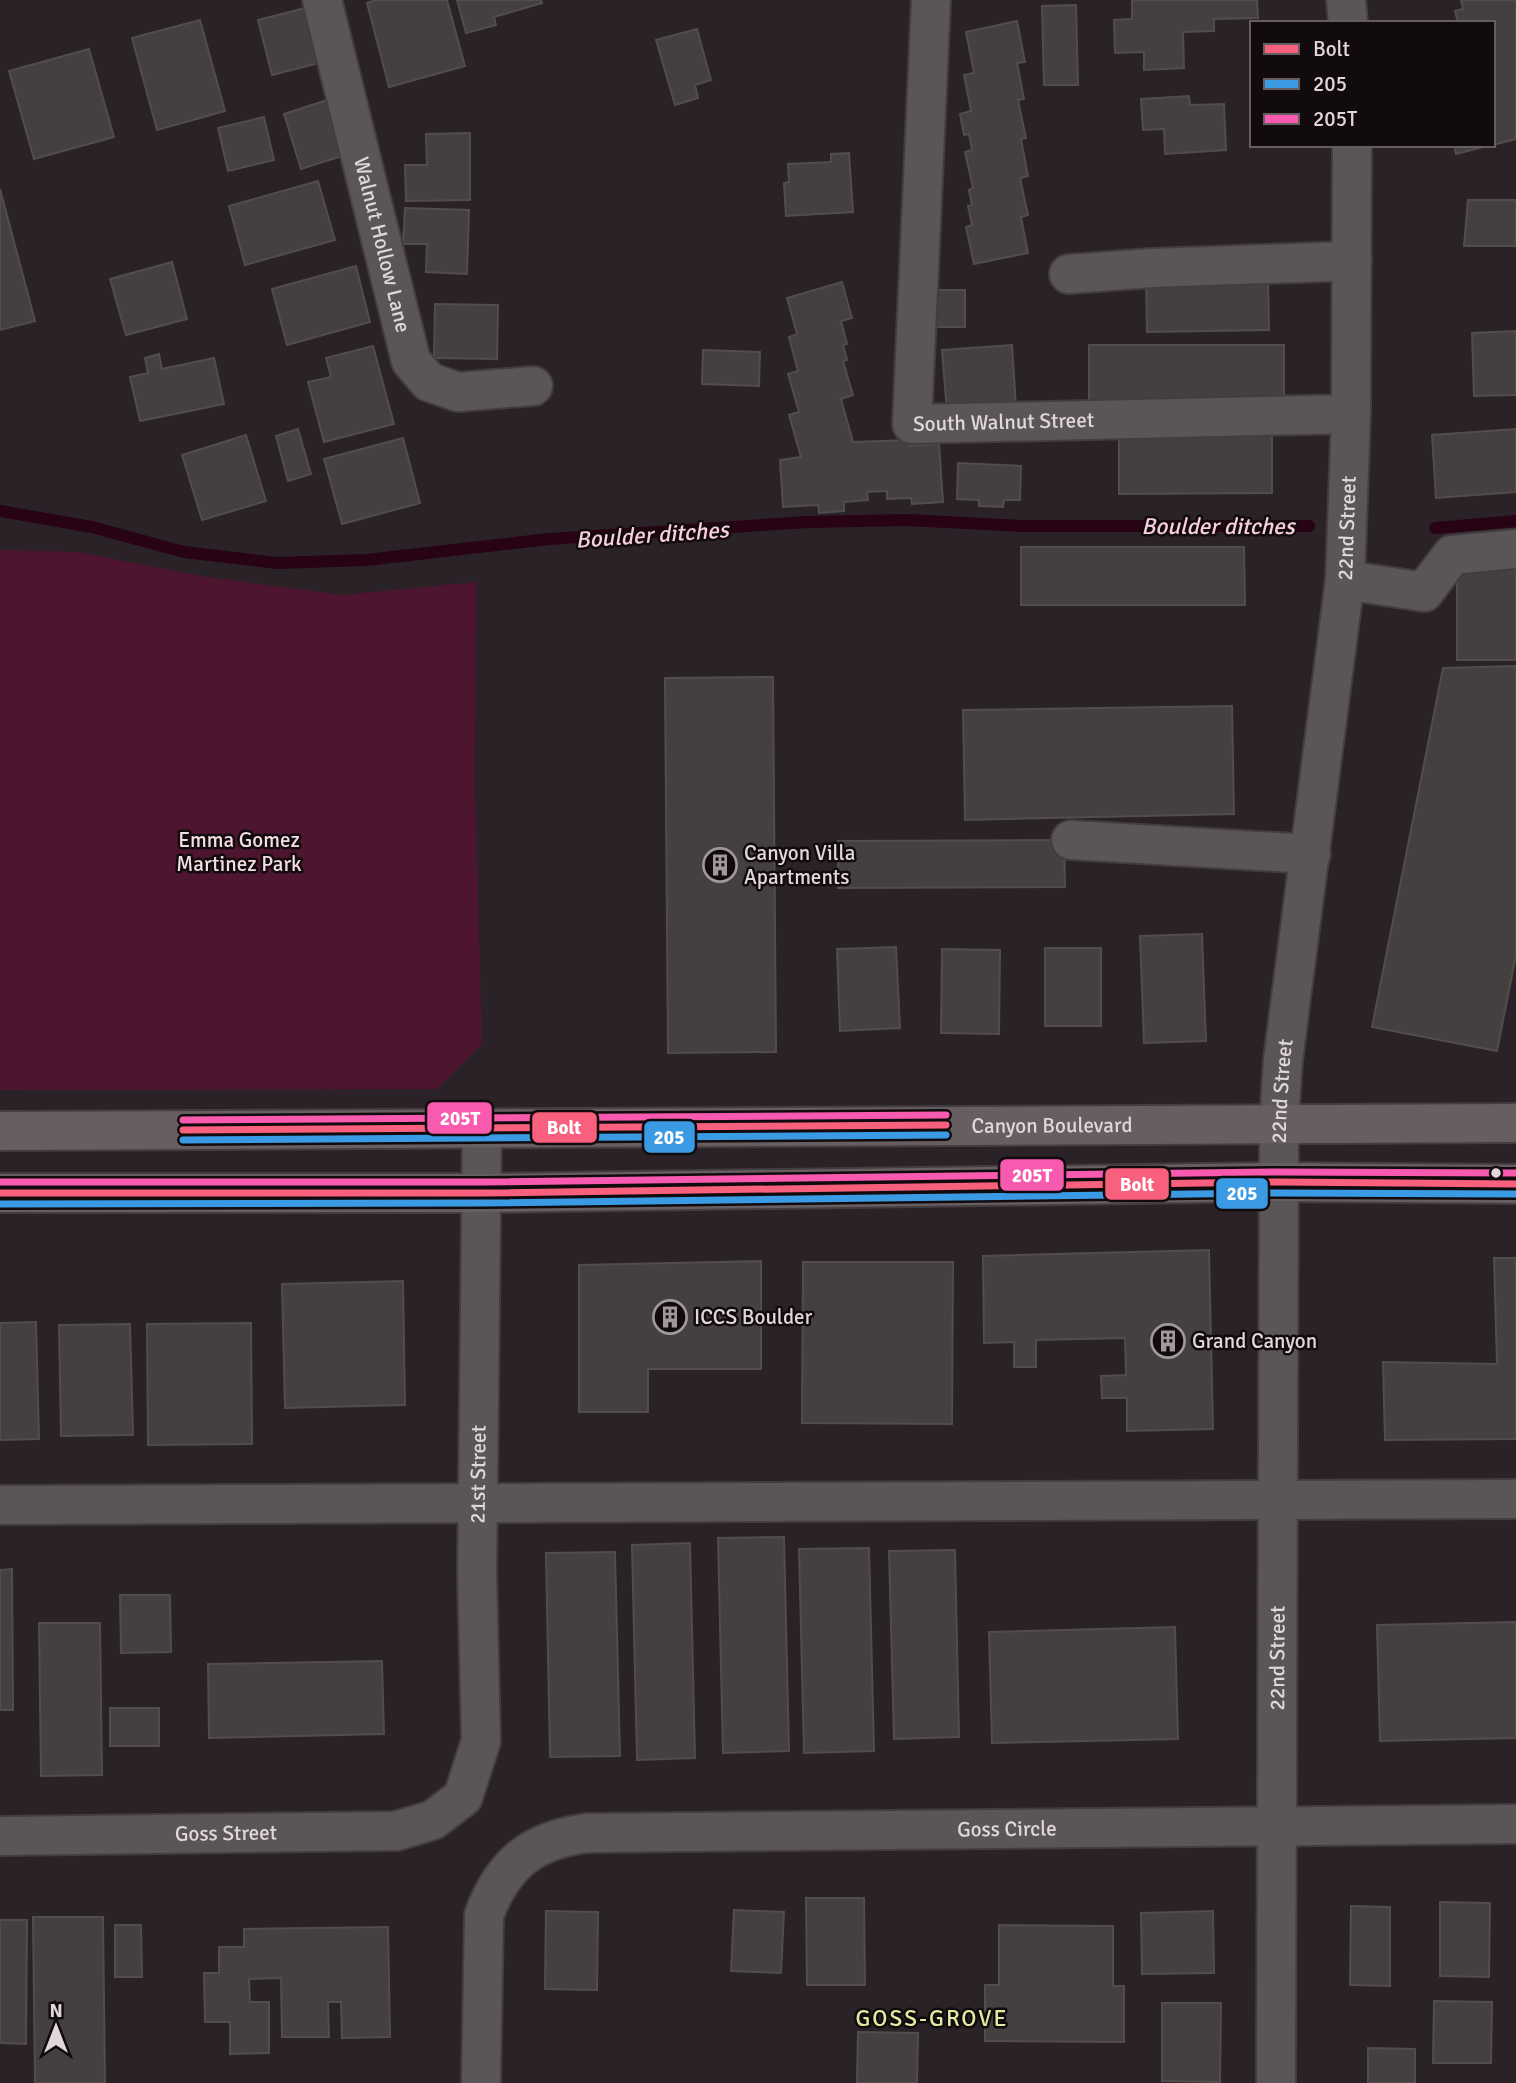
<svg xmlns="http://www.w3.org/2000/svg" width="1516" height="2083" font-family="Signika,sans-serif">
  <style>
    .green { fill: #4d1530 }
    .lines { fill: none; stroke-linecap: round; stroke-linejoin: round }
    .stream { stroke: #280314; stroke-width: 12 }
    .building { fill: #44403f; stroke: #514d4d; stroke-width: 2 }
    .minor-casing { stroke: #433d40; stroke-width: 42 }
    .major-casing { stroke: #433d40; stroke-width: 42 }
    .minor { stroke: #5a5557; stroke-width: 38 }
    .major { stroke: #675e62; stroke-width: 38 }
    .bus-1-casing { stroke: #120b0e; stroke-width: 12 }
    .bus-2-casing { stroke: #120b0e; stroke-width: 12 }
    .bus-3-casing { stroke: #120b0e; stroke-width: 12 }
    .bus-1 { stroke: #f8607d; stroke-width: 7 }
    .bus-2 { stroke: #3a9be4; stroke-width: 7 }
    .bus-3 { stroke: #f75aaf; stroke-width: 7 }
    .bus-dot { fill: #e1d7da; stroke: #120b0e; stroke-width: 2.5 }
    .labels { text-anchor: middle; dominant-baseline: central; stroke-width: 5; stroke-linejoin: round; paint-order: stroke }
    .street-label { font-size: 21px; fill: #e1d7da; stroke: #120b0e }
    .park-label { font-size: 21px; fill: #f3dce4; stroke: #120b0e }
    .poi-label { font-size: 21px; fill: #e1d7da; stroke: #120b0e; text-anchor: start }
    .water-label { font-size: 23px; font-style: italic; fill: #facede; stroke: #120b0e }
    .neighbourhood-label { font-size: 23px; letter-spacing: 2px; fill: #e0eda0; stroke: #120b0e }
    .line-badge { stroke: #120b0e; stroke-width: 2.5 }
    .badge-label { font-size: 19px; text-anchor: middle; font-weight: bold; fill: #fff }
  </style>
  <rect width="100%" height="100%" fill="#2a2226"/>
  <path class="green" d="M0,550l78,2 128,25 136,18 134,-13 -1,209 7,253 -45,45 -437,1z"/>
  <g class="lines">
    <path class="stream" d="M0,511l92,16 92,25 94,11 88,-3 183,-21 259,-17 99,-2 115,6h287
      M1435,528l81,-7"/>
  </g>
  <path class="building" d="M376,0h71l18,66 -76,21 -22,-84z
    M457,0h84l1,3 -48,14 2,8 -30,8z
    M1132,0h125l1,18 -44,1v12l-31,1 1,36 -40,2v-18l-29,1 -1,-33 18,-1z
    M1461,0h55v139l-23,6v-122h-35l-3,-12 8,-2z
    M1076,5l2,80h-34l-2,-79z
    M305,8l14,55 -47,12 -14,-55z
    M200,20l25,91 -68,19 -25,-92z
    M1017,21l8,41 -8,1 7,36 -6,1 8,38 -5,1 7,37 -8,2 8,37 -7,2 7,36 -54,11 -8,-37 6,-2 -4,-19 4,-1 -3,-15 4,-2 -8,-36 7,-2 -3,-16 -5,1 -4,-21 11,-3 -7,-36 10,-2 -8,-41z
    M697,29l14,51 -16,5 3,13 -23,7 -19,-65z
    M89,49l25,88 -80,22 -25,-88z
    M1189,96l1,9 34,-1 2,46 -61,4 -1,-25 -21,1 -2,-31z
    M330,99l18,55 -47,15 -17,-55z
    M264,117l10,43 -46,11 -10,-43z
    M470,133v67l-64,1 -1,-36h22l-1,-31z
    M1454,145h37l-35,9z
    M849,153l4,59 -67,4 -2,-33 5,-1 -1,-18 43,-2v-8z
    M318,181l17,59 -90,25 -16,-59z
    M0,189l35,132 -35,9z
    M1468,200h48v46h-52z
    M405,208l64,2 -2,64 -41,-2 1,-28h-24z
    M172,262l15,57 -61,16 -16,-56z
    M356,266l14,56 -83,23 -15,-56z
    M1268,276l1,54 -122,2 -1,-54z
    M842,282l10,36 -11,3 6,23 -4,1 4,15 -4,1 10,34 -12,4 12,43 56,-2v6l30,-2 4,58 -31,2 -1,-6 -24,1v-8l-20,1 1,8 -24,2v9l-25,2 -1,-8 -35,2 -3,-47 21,-3 -12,-42 10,-3 -11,-38 10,-3 -9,-34 8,-3 -10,-36z
    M924,290h41v37h-41z
    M435,304l63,1 -1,54 -63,-1z
    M1516,331v64l-42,1 -2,-63z
    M1012,345l4,62 -69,5 -5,-62z
    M1089,345h195v60h-195z
    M373,346l21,78 -70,18 -16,-60 23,-5 -5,-19z
    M703,350l57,2 -1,34 -57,-2z
    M159,354l3,15 52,-11 10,46 -84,17 -10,-44 18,-4 -3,-15z
    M298,429l13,45 -23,7 -12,-45z
    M1516,429v63l-80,6 -4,-63z
    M246,435l20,66 -64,19 -20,-65z
    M1272,435v58l-153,1v-58z
    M403,438l17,65 -78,21 -18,-65z
    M958,463l63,3 -1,34h-16l-1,7 -24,-1v-6l-22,-1z
    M1021,547h223l1,58h-224z
    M1457,562h59v98h-59z
    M1516,666v289l-19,96 -125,-24 71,-359z
    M773,677l3,375 -108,1 -3,-375z
    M1232,706l2,108 -269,6 -2,-110z
    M1064,840l1,47 -227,1v-47z
    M1202,934l4,107 -62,2 -4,-107z
    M896,947l4,81 -60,3 -3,-82z
    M1045,948h56v78h-56z
    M942,949l58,1 -1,84 -58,-1z
    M1209,1250l4,179 -86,2v-33h-25l-1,-22 25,-1 -1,-37 -89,2v27h-22v-25l-30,1 -1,-87z
    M1494,1258h22v181l-131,1 -2,-78 114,2z
    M761,1261v108h-113v43h-69v-147z
    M803,1262h150l-1,162 -150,-1z
    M403,1281l2,124 -120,3 -3,-124z
    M36,1322l3,117 -39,1v-117z
    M251,1323l1,121 -104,1 -1,-121z
    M130,1324l3,111 -72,1 -2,-111z
    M784,1537l5,214 -66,2 -5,-215z
    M690,1543l5,215 -58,2 -5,-215z
    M869,1548l5,203 -70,2 -5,-204z
    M955,1550l4,187 -65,2 -5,-188z
    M615,1552l5,204 -70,1 -4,-204z
    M12,1569l1,141h-13v-140z
    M120,1595h50l1,57 -50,1z
    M1516,1622v116l-136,3 -3,-116z
    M39,1623h61l2,152 -61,1z
    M1175,1627l3,112 -186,4 -3,-111z
    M382,1661l2,73 -175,4 -1,-74z
    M110,1708h49v38h-49z
    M806,1898h58l1,87h-58z
    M1440,1902l50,1 -1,74 -49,-1z
    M1351,1906l39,1v79l-40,-1z
    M734,1910l50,2 -3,61 -50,-2z
    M546,1911l52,1 -1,78 -52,-1z
    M1213,1911l1,62 -72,1 -1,-61z
    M33,1917h70l2,166h-70z
    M0,1920h27l-1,124 -26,-1z
    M115,1925h26l1,52h-27z
    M999,1925l114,1v60h11v56l-139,-1v-56h14z
    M388,1927l2,110 -48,1 -1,-36h-13l1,35h-47l-1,-59 -32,1 1,23h19v51l-39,1v-32h-25l-1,-49h15v-26h25v-18z
    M1434,2001l58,1 -1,61h-58z
    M1162,2003h59l-1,79 -58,-1z
    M858,2032l60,1 -1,50h-60z
    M1368,2048l47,1v34h-47z"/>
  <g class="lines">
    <g class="minor-casing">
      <g id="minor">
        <path id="s1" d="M322,0l89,361 18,21 29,10 75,-6"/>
        <path id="s2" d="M931,0l-19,424 439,-10"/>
        <path d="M1346,0l2,23"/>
        <path d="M1069,274l83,-6 200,-7"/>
        <path d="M1345,580l79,12 28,-37 64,-6"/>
        <path d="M1071,840l240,14"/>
        <path d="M0,1505l1516,-6"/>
        <path id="s3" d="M0,1836l396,-5 37,-11 30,-23 18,-56 -4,-168 5,-445"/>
        <path id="s4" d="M481,2083l3,-168c19,-52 49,-75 103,-82l929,-9"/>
        <path id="s5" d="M1276,2083l3,-961 4,-62 62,-480 6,-166 1,-269"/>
      </g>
    </g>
    <g class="major-casing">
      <g id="major">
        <path id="s6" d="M0,1131l1516,-8"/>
        <path d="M0,1193h483l796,-11 237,2"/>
      </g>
    </g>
    <use href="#minor" class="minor"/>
    <use href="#major" class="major"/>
    <g class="bus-1-casing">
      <path id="bus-1" d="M183,1130l763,-5
        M0,1193h483l796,-11 237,2"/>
    </g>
    <g class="bus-2-casing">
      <path id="bus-2" d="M183,1140l763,-5
        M0,1204l483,-1 796,-10 237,1"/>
    </g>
    <g class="bus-3-casing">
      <path id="bus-3" d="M183,1120l763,-5
        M0,1182h483l796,-10 237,1"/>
    </g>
    <use href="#bus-1" class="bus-1"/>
    <use href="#bus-2" class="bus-2"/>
    <use href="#bus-3" class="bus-3"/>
  </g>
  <defs>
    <g id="building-ring" transform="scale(1.75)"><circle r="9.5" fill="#120b0e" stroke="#a1989b" stroke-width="1.5"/><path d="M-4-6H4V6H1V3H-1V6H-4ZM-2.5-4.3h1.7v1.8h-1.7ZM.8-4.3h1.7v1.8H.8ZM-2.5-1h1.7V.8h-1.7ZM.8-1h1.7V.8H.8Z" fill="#a1989b"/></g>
  </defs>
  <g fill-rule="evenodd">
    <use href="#building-ring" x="720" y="865"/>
    <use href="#building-ring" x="670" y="1317"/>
    <use href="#building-ring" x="1168" y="1341"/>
  </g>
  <circle class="bus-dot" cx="1496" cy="1173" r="6"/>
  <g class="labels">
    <g class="street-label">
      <text stroke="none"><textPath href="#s1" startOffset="252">Walnut Hollow Lane</textPath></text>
      <text stroke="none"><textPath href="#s2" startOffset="516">South Walnut Street</textPath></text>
      <text stroke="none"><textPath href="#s5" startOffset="1559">22nd Street</textPath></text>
      <text stroke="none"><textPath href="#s5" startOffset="992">22nd Street</textPath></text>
      <text stroke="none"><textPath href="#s6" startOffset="1052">Canyon Boulevard</textPath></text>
      <text stroke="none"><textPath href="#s3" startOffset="798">21st Street</textPath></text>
      <text stroke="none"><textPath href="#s5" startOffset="425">22nd Street</textPath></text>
      <text stroke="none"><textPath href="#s4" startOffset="728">Goss Circle</textPath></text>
      <text stroke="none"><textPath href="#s3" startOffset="226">Goss Street</textPath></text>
    </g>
    <g class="park-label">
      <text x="239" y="840">Emma Gomez<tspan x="239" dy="24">Martinez Park</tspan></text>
    </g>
    <g class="poi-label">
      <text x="744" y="853">Canyon Villa<tspan x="744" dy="24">Apartments</tspan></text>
      <text x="694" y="1317">ICCS Boulder</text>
      <text x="1192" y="1341">Grand Canyon</text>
    </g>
    <g class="water-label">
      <text x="1218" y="526">Boulder ditches</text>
      <text transform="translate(652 535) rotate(-4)">Boulder ditches</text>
    </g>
    <g class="neighbourhood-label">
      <text x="932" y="2018">GOSS-GROVE</text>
    </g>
  </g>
  <g class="line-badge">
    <rect x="426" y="1101" width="67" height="34" rx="7" fill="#f75aaf"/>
    <rect x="531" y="1111" width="67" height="33" rx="7" fill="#f8607d"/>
    <rect x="643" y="1120" width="53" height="34" rx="7" fill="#3a9be4"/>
    <rect x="999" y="1158" width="66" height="34" rx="7" fill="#f75aaf"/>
    <rect x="1104" y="1167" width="66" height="34" rx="7" fill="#f8607d"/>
    <rect x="1215" y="1177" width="54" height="33" rx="7" fill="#3a9be4"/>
  </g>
  <g class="badge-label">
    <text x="460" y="1125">205T</text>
    <text x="564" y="1134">Bolt</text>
    <text x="669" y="1144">205</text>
    <text x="1032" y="1182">205T</text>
    <text x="1137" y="1191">Bolt</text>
    <text x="1242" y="1200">205</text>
  </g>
  <rect x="1250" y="21" width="245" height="126" fill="#120b0e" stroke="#655d60" stroke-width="2"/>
  <rect x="1264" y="44" width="35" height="10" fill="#f8607d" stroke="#655d60" stroke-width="2"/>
  <text x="1313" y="56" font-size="21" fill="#e1d7da">Bolt</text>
  <rect x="1264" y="79" width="35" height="10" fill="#3a9be4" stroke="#655d60" stroke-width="2"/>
  <text x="1313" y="91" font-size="21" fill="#e1d7da">205</text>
  <rect x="1264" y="114" width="35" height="10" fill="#f75aaf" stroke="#655d60" stroke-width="2"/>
  <text x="1313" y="126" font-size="21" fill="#e1d7da">205T</text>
  <g transform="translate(56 2027)" stroke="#120b0e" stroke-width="5" paint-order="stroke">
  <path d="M0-5L12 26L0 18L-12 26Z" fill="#e1d7da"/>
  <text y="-10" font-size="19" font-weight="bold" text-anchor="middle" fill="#e1d7da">N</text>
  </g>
</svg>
